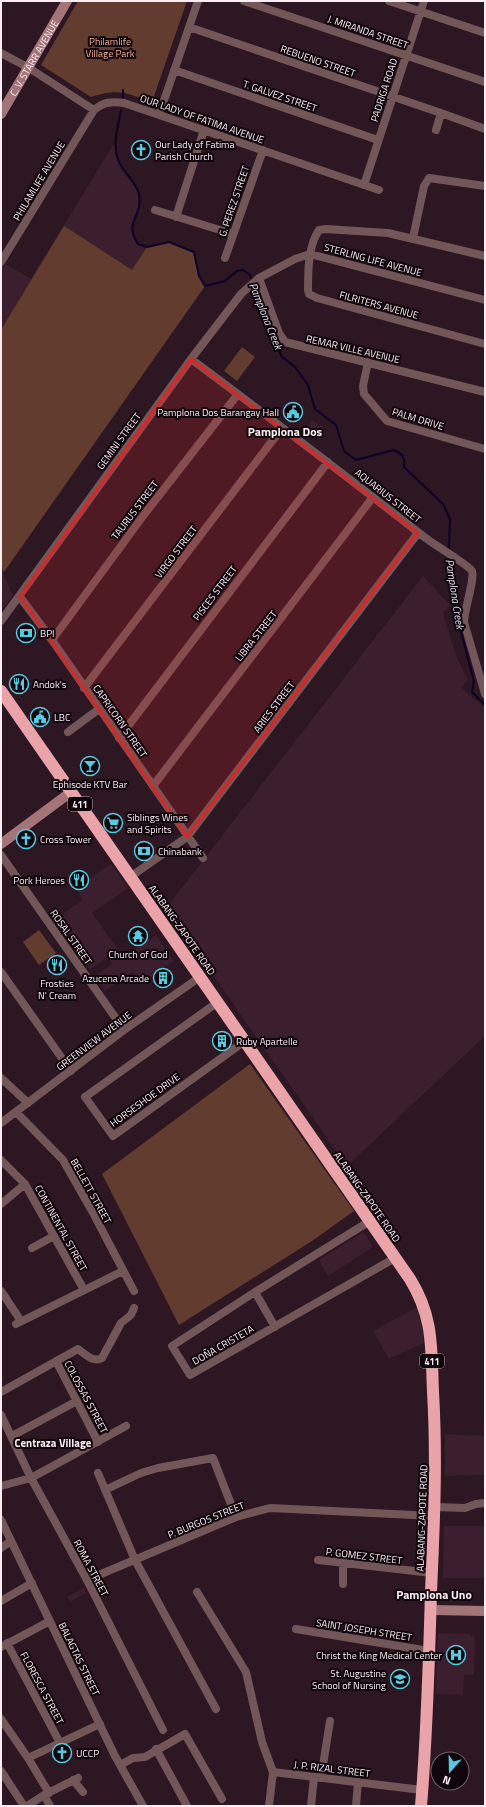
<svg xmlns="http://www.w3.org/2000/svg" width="486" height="1807" font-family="'Titillium Web',sans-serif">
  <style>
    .built { fill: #3b1f2e }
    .green { fill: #623c2f }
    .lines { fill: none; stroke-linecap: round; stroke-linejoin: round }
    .stream { stroke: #0d0028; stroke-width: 2 }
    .street { stroke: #735658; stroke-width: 8 }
    .secondary { stroke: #a37579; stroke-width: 10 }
    .highway { stroke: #eaa3a9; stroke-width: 12 }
    .marked { fill: #d62828; fill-opacity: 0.2; stroke: #d62828; stroke-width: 3; stroke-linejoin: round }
    .labels { text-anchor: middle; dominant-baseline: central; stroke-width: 4; stroke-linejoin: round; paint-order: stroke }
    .shield { fill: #0f060b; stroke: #b5a7ae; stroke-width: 1 }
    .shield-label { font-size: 9px; font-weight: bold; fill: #fcecf4 }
    .street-label { font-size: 10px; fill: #fcecf4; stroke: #0f060b }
    .park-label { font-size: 10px; fill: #f7af95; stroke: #0f060b }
    .poi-label { font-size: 10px; fill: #fcecf4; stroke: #0f060b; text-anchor: start }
    .water-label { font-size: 11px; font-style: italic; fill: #e4e1f2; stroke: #0f060b }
    .neighbourhood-label { font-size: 11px; font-weight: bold; fill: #fcecf4; stroke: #0f060b }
    .quarter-label { font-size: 12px; font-weight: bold; fill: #fcecf4; stroke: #0f060b }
  </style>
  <rect width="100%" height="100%" fill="#2d1723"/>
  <path class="built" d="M115,142l4,21 21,32 -2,14 -7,18 1,8 6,9 9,3 -146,232v-210l3,-6 27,16z
    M312,420l12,8 -7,11 -4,-3 -1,2 -6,-4 1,-2 -2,-2z
    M1,568l12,28 -12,15z
    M423,576l27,29 -7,8 13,43 12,24 -7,7 20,18 4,1v330l-138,130 -100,-142 -80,-117z
    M111,864l17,24 -36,25 32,45 32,-23 18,26 -33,23 -8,-12 -28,19 -10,-15 17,-12 -5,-6 -17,11 -35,-50 28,-19 -8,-12z
    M364,1232l9,15 -45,29 -9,-16z
    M417,1307l3,11 4,25 -35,16 -16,-28z
    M445,1434l40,2v39l-40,1z
    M444,1526h41v52h-42z
    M84,1588l2,5 -16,9 -3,-5z
    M438,1633l33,1v2h4l-1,39h-10l-1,20 -27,-1z"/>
  <path class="green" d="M78,1h109l-35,101c-27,-9 -32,-14 -61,-5l-50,-32z
    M64,226l68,44 15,-23 22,-5 25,10 5,24 6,10 -201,286 -3,-4v-238z
    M242,347l13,10 -18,24 -13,-10z
    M39,930l17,23 -17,12 -16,-23z
    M250,1064l104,147 -42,30 -133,84 -77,-151z"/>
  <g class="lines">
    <path class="stream" d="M123,90v7
      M121,110c-3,17 -10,38 -1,54 5,10 18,20 19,31 4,23 -16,26 -1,49l9,3 22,-5 25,10 5,24 6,10 20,-5 12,-10 6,-1 7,5 3,6
      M254,285l11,34 17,38 13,10 13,18 7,24 21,16 8,26 12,9 38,-10c9,4 11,8 10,17l39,37 7,15 -1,31
      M449,557l8,60 17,64 -2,11 13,13"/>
    <path class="street" d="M244,1l241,81
      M389,1l96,32
      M189,27l252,86 44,16
      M1,53l28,15 65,42
      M174,70l204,70
      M159,115l39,-114
      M436,130l5,-17
      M364,185l60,-184
      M155,210l78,24
      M176,217l28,-87
      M413,238l11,-52 5,-8 56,8
      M485,256l-97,-23 -62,-4 -7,1c-11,16 -11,41 -11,60l1,4 8,4 168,46
      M225,258l38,-108
      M1,262l93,-152c10,-8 17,-9 30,-7l255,87
      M259,278l20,55 6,9 200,50
      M191,359c78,58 155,117 232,177 8,7 46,29 49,35 3,8 -8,40 -8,51l21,72
      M368,362l-5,24 1,8 23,27 98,28
      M20,597l32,43 151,218
      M1,621l190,-262 50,-65 18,-16 36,-19 15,-5 175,46
      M52,640l91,-124 95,-122
      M84,688l198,-260
      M68,732l31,-23
      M119,738l209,-276
      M153,786l220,-289
      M1,855l123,175
      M130,877l57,-40 231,-304
      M1,972l70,99
      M218,1002l-133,95 28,39 132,-95
      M1,1078l27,25
      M16,1112l47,48 29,51 42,80
      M1,1123l123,-93 76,-53
      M1,1160l24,24 59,106
      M1,1204l24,-20
      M370,1221l-115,71 -83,54 18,29 205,-117
      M32,1248l22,-12
      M1,1291l20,30
      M255,1292l20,35
      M16,1324l107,-53
      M56,1361l42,81
      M1,1392l77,-43c7,5 15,14 24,9l19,-35 10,-8 3,-7
      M1,1415l30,63 56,102 76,150
      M12,1436l65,-35
      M98,1473l37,87 81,149
      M1,1486l30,-8 95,-52
      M105,1490l36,-17 17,-5 55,-10 23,59
      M435,1507l30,1 11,-4 9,-1
      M1,1520l114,236 28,50
      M1,1548l10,-7
      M318,1560l114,13
      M87,1580l149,-63 34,-9 164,8
      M343,1584v-20
      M197,1592l49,80 16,70 11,30 -4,34
      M1,1601l31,-18
      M296,1629l133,22
      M7,1643l53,100
      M1,1647l49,-26
      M1,1719l27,39 21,35
      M156,1749l31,57
      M28,1758l72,-34
      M120,1765l13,-7 12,-1 40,-23 37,65
      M1,1771l23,35
      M273,1772l149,18
      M321,1778l9,-57
      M73,1780l10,12
      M44,1795l6,11
      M27,1806l17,-11 34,-17
      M311,1806l3,-29
      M356,1806l2,-24"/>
    <g class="secondary">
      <path id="s1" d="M1,114l66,-113"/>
      <path d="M1,844l70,-52"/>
      <path d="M431,1610l54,1"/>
    </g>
    <path class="highway" d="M1,691l409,588c24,39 21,69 23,113 4,67 1,133 -2,200 -2,71 -4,143 -10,214"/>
  </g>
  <path class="marked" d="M191,359l227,174 -231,304 -167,-240z"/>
  <defs>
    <g id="church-ring" transform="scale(1)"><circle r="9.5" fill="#0f060b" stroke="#55cae0" stroke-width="1.5"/><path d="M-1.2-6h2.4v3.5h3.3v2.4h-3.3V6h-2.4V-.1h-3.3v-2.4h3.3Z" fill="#55cae0"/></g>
    <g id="civic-ring" transform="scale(1)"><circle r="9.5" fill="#0f060b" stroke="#55cae0" stroke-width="1.5"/><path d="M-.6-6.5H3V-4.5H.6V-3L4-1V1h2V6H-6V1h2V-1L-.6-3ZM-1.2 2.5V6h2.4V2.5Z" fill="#55cae0"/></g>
    <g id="bank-ring" transform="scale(1)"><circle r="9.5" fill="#0f060b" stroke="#55cae0" stroke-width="1.5"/><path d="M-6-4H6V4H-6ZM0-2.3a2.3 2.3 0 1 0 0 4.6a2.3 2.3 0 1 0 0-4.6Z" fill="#55cae0"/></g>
    <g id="restaurant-ring" transform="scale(1)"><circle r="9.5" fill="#0f060b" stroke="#55cae0" stroke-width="1.5"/><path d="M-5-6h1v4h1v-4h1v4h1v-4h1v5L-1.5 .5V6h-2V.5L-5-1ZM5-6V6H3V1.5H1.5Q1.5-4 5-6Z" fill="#55cae0"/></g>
    <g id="bar-ring" transform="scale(1)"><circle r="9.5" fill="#0f060b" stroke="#55cae0" stroke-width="1.5"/><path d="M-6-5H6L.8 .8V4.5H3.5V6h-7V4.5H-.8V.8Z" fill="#55cae0"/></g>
    <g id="supermarket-ring" transform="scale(1)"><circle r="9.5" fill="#0f060b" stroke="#55cae0" stroke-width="1.5"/><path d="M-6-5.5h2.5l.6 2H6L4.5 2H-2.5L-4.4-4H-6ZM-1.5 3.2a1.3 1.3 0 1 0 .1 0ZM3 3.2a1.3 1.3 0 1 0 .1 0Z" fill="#55cae0"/></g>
    <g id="temple-ring" transform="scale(1)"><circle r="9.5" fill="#0f060b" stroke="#55cae0" stroke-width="1.5"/><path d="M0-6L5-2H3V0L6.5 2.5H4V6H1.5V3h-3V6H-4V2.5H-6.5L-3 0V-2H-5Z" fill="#55cae0"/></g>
    <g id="building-ring" transform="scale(1)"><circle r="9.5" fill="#0f060b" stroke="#55cae0" stroke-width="1.5"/><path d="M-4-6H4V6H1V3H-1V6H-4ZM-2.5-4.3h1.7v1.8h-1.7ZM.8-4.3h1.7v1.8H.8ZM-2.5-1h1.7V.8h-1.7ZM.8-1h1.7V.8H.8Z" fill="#55cae0"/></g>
    <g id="hospital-ring" transform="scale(1)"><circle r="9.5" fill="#0f060b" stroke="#55cae0" stroke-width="1.5"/><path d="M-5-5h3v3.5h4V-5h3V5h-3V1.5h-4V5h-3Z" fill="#55cae0"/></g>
    <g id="university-ring" transform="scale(1)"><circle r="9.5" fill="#0f060b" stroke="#55cae0" stroke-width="1.5"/><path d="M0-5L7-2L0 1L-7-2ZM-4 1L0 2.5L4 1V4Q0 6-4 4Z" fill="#55cae0"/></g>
  </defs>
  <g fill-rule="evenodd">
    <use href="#church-ring" x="141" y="150"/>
    <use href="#civic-ring" x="293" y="412"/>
    <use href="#bank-ring" x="26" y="633"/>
    <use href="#restaurant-ring" x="19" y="684"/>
    <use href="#civic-ring" x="40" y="717"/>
    <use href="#bar-ring" x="90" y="766"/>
    <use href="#supermarket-ring" x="113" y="823"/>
    <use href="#church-ring" x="26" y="839"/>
    <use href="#bank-ring" x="144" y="851"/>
    <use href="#restaurant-ring" x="79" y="880"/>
    <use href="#temple-ring" x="138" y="936"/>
    <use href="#restaurant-ring" x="57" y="965"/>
    <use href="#building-ring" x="163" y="978"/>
    <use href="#building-ring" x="222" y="1041"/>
    <use href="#hospital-ring" x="456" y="1655"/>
    <use href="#university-ring" x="400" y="1679"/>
    <use href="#church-ring" x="62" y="1753"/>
  </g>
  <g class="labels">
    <g class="shield">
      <rect x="68" y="797" width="24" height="14" rx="3"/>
      <rect x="420" y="1354" width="24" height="14" rx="3"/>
    </g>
    <g class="shield-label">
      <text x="80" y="804">411</text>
      <text x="432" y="1361">411</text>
    </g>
    <g class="street-label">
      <text transform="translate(368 32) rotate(19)">J. MIRANDA STREET</text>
      <text stroke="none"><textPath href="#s1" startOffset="65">C. V. STARR AVENUE</textPath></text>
      <text transform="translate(318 61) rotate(19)">REBUENO STREET</text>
      <text transform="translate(384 90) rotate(-72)">PADRIGA ROAD</text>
      <text transform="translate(280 96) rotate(19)">T. GALVEZ STREET</text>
      <text transform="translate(202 119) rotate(19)">OUR LADY OF FATIMA AVENUE</text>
      <text transform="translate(39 181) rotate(-59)">PHILAMLIFE AVENUE</text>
      <text transform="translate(234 201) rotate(-71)">G. PEREZ STREET</text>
      <text transform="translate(373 260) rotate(15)">STERLING LIFE AVENUE</text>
      <text transform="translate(379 305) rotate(15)">FILRITERS AVENUE</text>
      <text transform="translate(353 349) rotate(13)">REMAR VILLE AVENUE</text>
      <text transform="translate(418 419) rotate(17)">PALM DRIVE</text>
      <text transform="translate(119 441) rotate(-54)">GEMINI STREET</text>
      <text transform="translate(388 496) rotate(38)">AQUARIUS STREET</text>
      <text transform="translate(135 510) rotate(-53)">TAURUS STREET</text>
      <text transform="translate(176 552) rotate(-53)">VIRGO STREET</text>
      <text transform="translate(215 593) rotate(-53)">PISCES STREET</text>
      <text transform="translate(256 636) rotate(-52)">LIBRA STREET</text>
      <text transform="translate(274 707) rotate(-53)">ARIES STREET</text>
      <text transform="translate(120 721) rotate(55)">CAPRICORN STREET</text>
      <text transform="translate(182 930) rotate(55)">ALABANG-ZAPOTE ROAD</text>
      <text transform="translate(71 937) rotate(55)">ROSAL STREET</text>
      <text transform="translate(94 1041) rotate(-37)">GREENVIEW AVENUE</text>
      <text transform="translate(145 1100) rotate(-36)">HORSESHOE DRIVE</text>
      <text transform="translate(91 1191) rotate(61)">BELLETT STREET</text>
      <text transform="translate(367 1197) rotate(55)">ALABANG-ZAPOTE ROAD</text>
      <text transform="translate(61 1228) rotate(61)">CONTINENTAL STREET</text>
      <text transform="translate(223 1345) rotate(-30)">DOÑA CRISTETA</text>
      <text transform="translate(86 1397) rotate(62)">COLOSSAS STREET</text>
      <text transform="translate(422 1518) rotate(-88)">ALABANG-ZAPOTE ROAD</text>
      <text transform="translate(206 1520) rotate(-22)">P. BURGOS STREET</text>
      <text transform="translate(364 1556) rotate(7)">P. GOMEZ STREET</text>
      <text transform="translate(91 1568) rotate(62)">ROMA STREET</text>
      <text transform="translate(364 1630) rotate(9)">SAINT JOSEPH STREET</text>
      <text transform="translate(79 1659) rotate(64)">BALAGTAS STREET</text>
      <text transform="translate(42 1688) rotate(62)">FLORESCA STREET</text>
      <text transform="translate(332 1769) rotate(7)">J. P. RIZAL STREET</text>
    </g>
    <g class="park-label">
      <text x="110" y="41">Philamlife<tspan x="110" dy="12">Village Park</tspan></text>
    </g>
    <g class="poi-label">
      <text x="155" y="144">Our Lady of Fatima<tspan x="155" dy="12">Parish Church</tspan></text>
      <text x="279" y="412" text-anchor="end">Pamplona Dos Barangay Hall</text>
      <text x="40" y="633">BPI</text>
      <text x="33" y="684">Andok's</text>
      <text x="54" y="717">LBC</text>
      <text x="90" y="784" text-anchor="middle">Ephisode KTV Bar</text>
      <text x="127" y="817">Siblings Wines<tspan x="127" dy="12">and Spirits</tspan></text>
      <text x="40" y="839">Cross Tower</text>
      <text x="158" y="851">Chinabank</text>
      <text x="65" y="880" text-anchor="end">Pork Heroes</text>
      <text x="138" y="954" text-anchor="middle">Church of God</text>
      <text x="149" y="978" text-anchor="end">Azucena Arcade</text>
      <text x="57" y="983" text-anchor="middle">Frosties<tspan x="57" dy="12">N' Cream</tspan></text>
      <text x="236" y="1041">Ruby Apartelle</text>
      <text x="442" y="1655" text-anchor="end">Christ the King Medical Center</text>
      <text x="386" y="1673" text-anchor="end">St. Augustine<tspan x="386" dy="12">School of Nursing</tspan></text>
      <text x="76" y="1753">UCCP</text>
    </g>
    <g class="water-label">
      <text transform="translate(266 316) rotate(68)">Pamplona Creek</text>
      <text transform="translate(455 594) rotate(81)">Pamplona Creek</text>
    </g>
    <g class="neighbourhood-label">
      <text x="53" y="1443">Centraza Village</text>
    </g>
    <g class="quarter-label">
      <text x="285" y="431">Pamplona Dos</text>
      <text x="434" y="1594">Pamplona Uno</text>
    </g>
  </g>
  <rect width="486" height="1807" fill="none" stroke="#fcecf4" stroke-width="4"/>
  <g transform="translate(450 1771) rotate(200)"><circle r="19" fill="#0f060b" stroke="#6e6268"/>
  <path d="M0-3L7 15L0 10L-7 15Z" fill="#55cae0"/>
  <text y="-6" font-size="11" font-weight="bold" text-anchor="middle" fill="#fcecf4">N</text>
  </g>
</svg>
